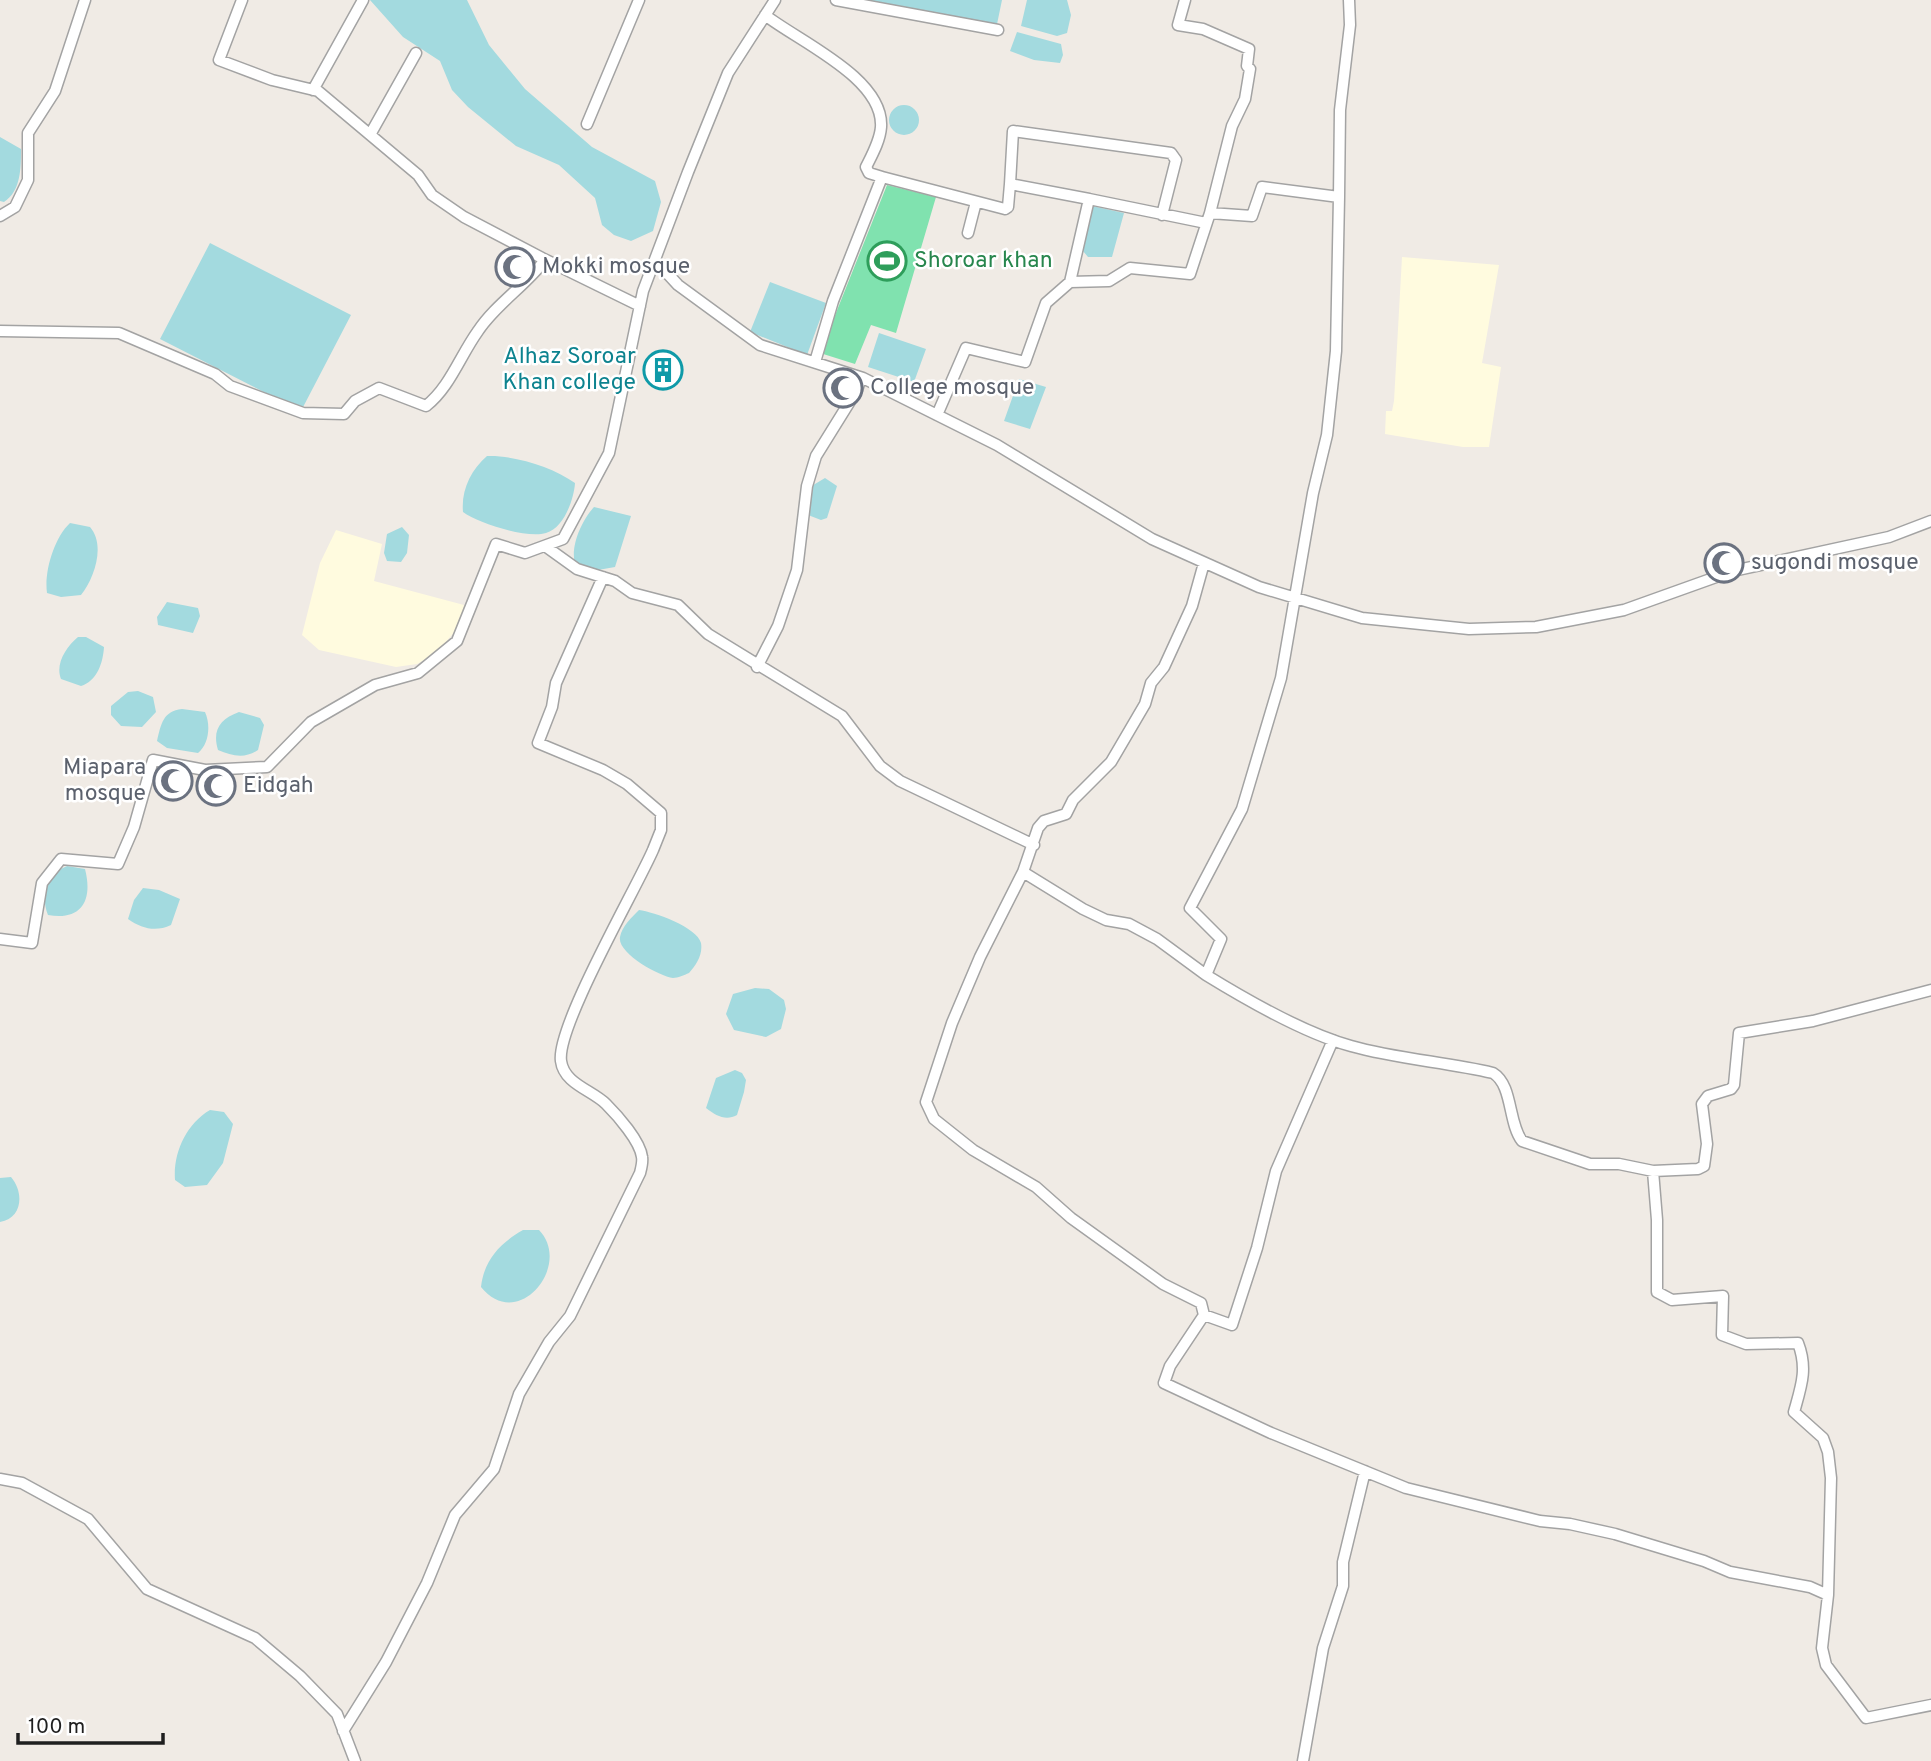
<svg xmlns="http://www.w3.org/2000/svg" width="1931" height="1761" font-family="Overpass,sans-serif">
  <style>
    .education { fill: #fffbdf }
    .pitch { fill: #80e2af }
    .water { fill: #a3dadf }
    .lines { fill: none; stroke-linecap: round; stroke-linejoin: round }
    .minor-casing { stroke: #a3a3a3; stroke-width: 13 }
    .minor { stroke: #fff; stroke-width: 10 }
    .labels { text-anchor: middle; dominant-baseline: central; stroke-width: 5; stroke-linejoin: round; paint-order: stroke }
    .leisure-label { font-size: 23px; fill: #27864d; stroke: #fff; text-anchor: start }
    .worship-label { font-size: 23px; fill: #5b616d; stroke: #fff; text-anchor: start }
    .culture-label { font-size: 23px; fill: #0d838f; stroke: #fff; text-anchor: end }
  </style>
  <rect width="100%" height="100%" fill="#f0ebe5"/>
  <path class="education" d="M1402,257l97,8 -17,98 19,4 -12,80h-26l-78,-13 1,-23h6l2,-10z
    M336,530l46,14 -8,37 90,24 -6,23 -22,25 -19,11 -21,3 -77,-17 -17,-15 18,-72z"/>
  <path class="pitch" d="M887,185l49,12 -40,136 -25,-8 -16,39 -35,-11z"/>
  <path class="water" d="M370,0h97l22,45 36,44 67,58 63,34 6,21 -8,29 -22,10 -17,-6 -12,-10 -7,-27 -36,-33 -43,-19 -48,-39 -16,-17 -12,-29 -37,-24z
    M857,0h145l-6,29z
    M1027,0h40l4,15 -4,18 -10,3 -36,-10z
    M1017,32l44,12 2,11 -3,8 -26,-3 -24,-9z
    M889 120a15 15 0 1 1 30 0a15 15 0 1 1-30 0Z
    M0,137l21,12c0,19 0,42 -17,53l-4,-1z
    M1092,206l32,7 -12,44h-24l-5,-6 7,-44z
    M210,243l141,72 -50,96 -141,-72z
    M770,282l56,21 -19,52 -57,-23z
    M879,333l47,16 -12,33 -46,-15z
    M1019,379l27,8 -16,42 -26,-8z
    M487,456c27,-1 66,11 88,27 -1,16 -11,45 -29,50 -19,6 -68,-10 -83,-21 -2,-22 8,-42 24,-56z
    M825,478l12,8 -10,32 -6,2 -13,-5 2,-28z
    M594,507l37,9 -16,51 -17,3 -23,-6c-5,-18 7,-44 19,-57z
    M70,523l20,4c16,18 4,52 -9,68l-20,2 -14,-4c-3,-21 7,-55 23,-70z
    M402,527l7,8 -2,18 -6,9 -14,-1 -3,-8 3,-19z
    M167,602l31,6 2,8 -7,17 -35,-8 -1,-8z
    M78,637h8l18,10c-1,16 -7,34 -23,39l-20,-7c-6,-15 5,-32 17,-42z
    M138,691l15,6 3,15 -14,15 -21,-1 -10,-11v-9l17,-14z
    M182,709l23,3c6,13 4,32 -7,41l-31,-5 -10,-7c4,-17 6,-30 25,-32z
    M239,712l21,6 4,7 -6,25c-13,9 -26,6 -40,0 -6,-20 2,-31 21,-38z
    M67,866l18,3c8,31 -3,52 -37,46 -8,-20 -1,-41 19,-49z
    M143,888l16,2 21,9 -9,26c-15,7 -29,4 -43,-6l6,-19z
    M639,910c15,2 58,17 62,33 2,12 -5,22 -12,30 -5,2 -11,5 -16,5 -14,-2 -56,-25 -53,-41 2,-11 12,-20 19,-27z
    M755,988l14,1 15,11 2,9 -5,20 -15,8 -32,-7 -8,-16 7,-20z
    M735,1070l7,3 4,7 -2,12 -7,23c-11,6 -21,1 -31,-7l10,-30z
    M210,1110l14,2 9,12 -10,39 -16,22 -22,2 -10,-7c-2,-27 11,-56 35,-70z
    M11,1177c13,15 12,41 -11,45v-44z
    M523,1230h16c34,35 -21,103 -58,57 3,-27 19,-44 42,-57z"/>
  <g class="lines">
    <g class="minor-casing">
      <path id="minor" d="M242,0l-23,60 53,20 46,11 100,84 14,20 32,22 78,41 98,48
        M836,0l162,30
        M1185,0l-7,25 25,4 46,20 -2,17 3,3 -5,30 -13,27 -22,87
        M765,15c33,26 119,63 116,112 -1,14 -9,28 -15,40l3,6 13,4
        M313,90l50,-90
        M587,124l52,-124
        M371,133l45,-80
        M1010,184l3,-53 158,22 5,7 -14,55
        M1339,197l1,-87 10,-85 -1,-25
        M0,216l15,-9 13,-27v-47l27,-42 30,-91
        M968,233l8,-31
        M655,260l23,25 82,60 103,33 134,67 155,94 107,48 103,31 107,11 67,-2 88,-17 109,-39 156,-34 42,-16
        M1070,282l19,-83 117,24
        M0,331l119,2 96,41 15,12 73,27 41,1 11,-13 24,-13 47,18c24,-19 34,-50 52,-75 17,-26 47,-45 67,-71
        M815,362l18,-61 49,-124 123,32 3,-2 2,-23 79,15
        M937,415l29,-67 59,14 21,-59 24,-21 39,-1 21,-13 60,6 20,-61 42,3 10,-29 77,10 -3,154 -9,84 -14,58 -32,185 -39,131 -52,99 31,31 -15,36c39,24 101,59 145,71 46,13 95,16 142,27 20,12 15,50 29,68l68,23h29l34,7 45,-2 6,-3 3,-22 -5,-40 6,-8 23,-7 3,-4 5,-52 74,-12 118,-31
        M545,546l32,23 38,12 17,12 46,12 30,29 134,82 38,50 20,15 134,64
        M1204,563l-12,43 -28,61 -13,16 -6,21 -34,58 -38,38 -7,14 -22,7 -6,7 -15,44 60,37 23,11 23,4 28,15 49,36
        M757,667l21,-41 19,-56 10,-84 9,-30 41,-66 4,-12
        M1023,872l-43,85 -28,66 -26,79 8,17 39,31 63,37 35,31 92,66 38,19 3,12
        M0,939l32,4 10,-60 19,-24 57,5 16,-37 19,-67 52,10 62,-3 44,-45 64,-37 43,-12 39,-32 39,-97 29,9 38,-14 46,-86 34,-162 45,-119 40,-99 47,-73
        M1333,1040l-57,131 -19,77 -25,77 -28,-10 -34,51 -6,17 107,50 135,55 134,33 30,3 45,10 89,27 26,11 80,15 18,8
        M1653,1171l4,49v72l15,8 51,-4 -1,39 24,9 52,-1c10,26 3,44 -4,69l29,26 5,14 3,26 -3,117 -6,53 4,17 40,53 65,-13
        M0,1479l22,4 66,36 59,70 108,49 45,38 37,38 18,47
        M343,1731l43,-69 41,-79 28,-68 39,-46 25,-75 30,-52 21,-26 70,-143c1,-4 3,-11 2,-16 -2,-16 -24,-41 -36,-53 -14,-14 -42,-20 -45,-43 -5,-34 75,-172 92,-211l8,-20v-17l-34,-29 -24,-14 -65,-27 14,-36 4,-24 47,-106
        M1303,1761l20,-113 20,-62v-24l22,-91"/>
    </g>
    <use href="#minor" class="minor"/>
  </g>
  <defs>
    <g id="stadium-ring" transform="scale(2.0125)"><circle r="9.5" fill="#fff" stroke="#2e9e5b" stroke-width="1.5"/><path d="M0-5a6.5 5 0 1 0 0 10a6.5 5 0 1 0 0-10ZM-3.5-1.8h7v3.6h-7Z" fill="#2e9e5b"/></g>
    <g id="mosque-ring" transform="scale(2.0125)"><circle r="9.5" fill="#fff" stroke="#6b7280" stroke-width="1.5"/><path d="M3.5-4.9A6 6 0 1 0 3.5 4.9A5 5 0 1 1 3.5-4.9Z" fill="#6b7280"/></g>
    <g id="building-ring" transform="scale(2.0125)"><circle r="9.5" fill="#fff" stroke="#0f9aa8" stroke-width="1.5"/><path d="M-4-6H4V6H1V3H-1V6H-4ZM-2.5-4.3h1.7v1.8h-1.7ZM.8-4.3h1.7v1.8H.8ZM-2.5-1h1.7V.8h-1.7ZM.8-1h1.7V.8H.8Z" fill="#0f9aa8"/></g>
  </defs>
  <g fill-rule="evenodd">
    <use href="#stadium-ring" x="887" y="261"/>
    <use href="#mosque-ring" x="515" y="267"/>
    <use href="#building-ring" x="663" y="370"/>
    <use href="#mosque-ring" x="843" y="388"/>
    <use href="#mosque-ring" x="1724" y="563"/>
    <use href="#mosque-ring" x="173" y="781"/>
    <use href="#mosque-ring" x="216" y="786"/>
  </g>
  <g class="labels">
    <g class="leisure-label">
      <text x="914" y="261">Shoroar khan</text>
    </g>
    <g class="worship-label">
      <text x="542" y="267">Mokki mosque</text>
      <text x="870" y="388">College mosque</text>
      <text x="1751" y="563">sugondi mosque</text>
      <text x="146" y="768" text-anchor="end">Miapara<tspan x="146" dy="26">mosque</tspan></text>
      <text x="243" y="786">Eidgah</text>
    </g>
    <g class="culture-label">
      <text x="636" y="357">Alhaz Soroar<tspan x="636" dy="26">Khan college</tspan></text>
    </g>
  </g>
  <path d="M18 1733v10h145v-10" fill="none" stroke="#1f1f1f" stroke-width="3.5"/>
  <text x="28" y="1733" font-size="21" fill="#1f1f1f" stroke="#ffffff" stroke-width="5" paint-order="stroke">100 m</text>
</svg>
